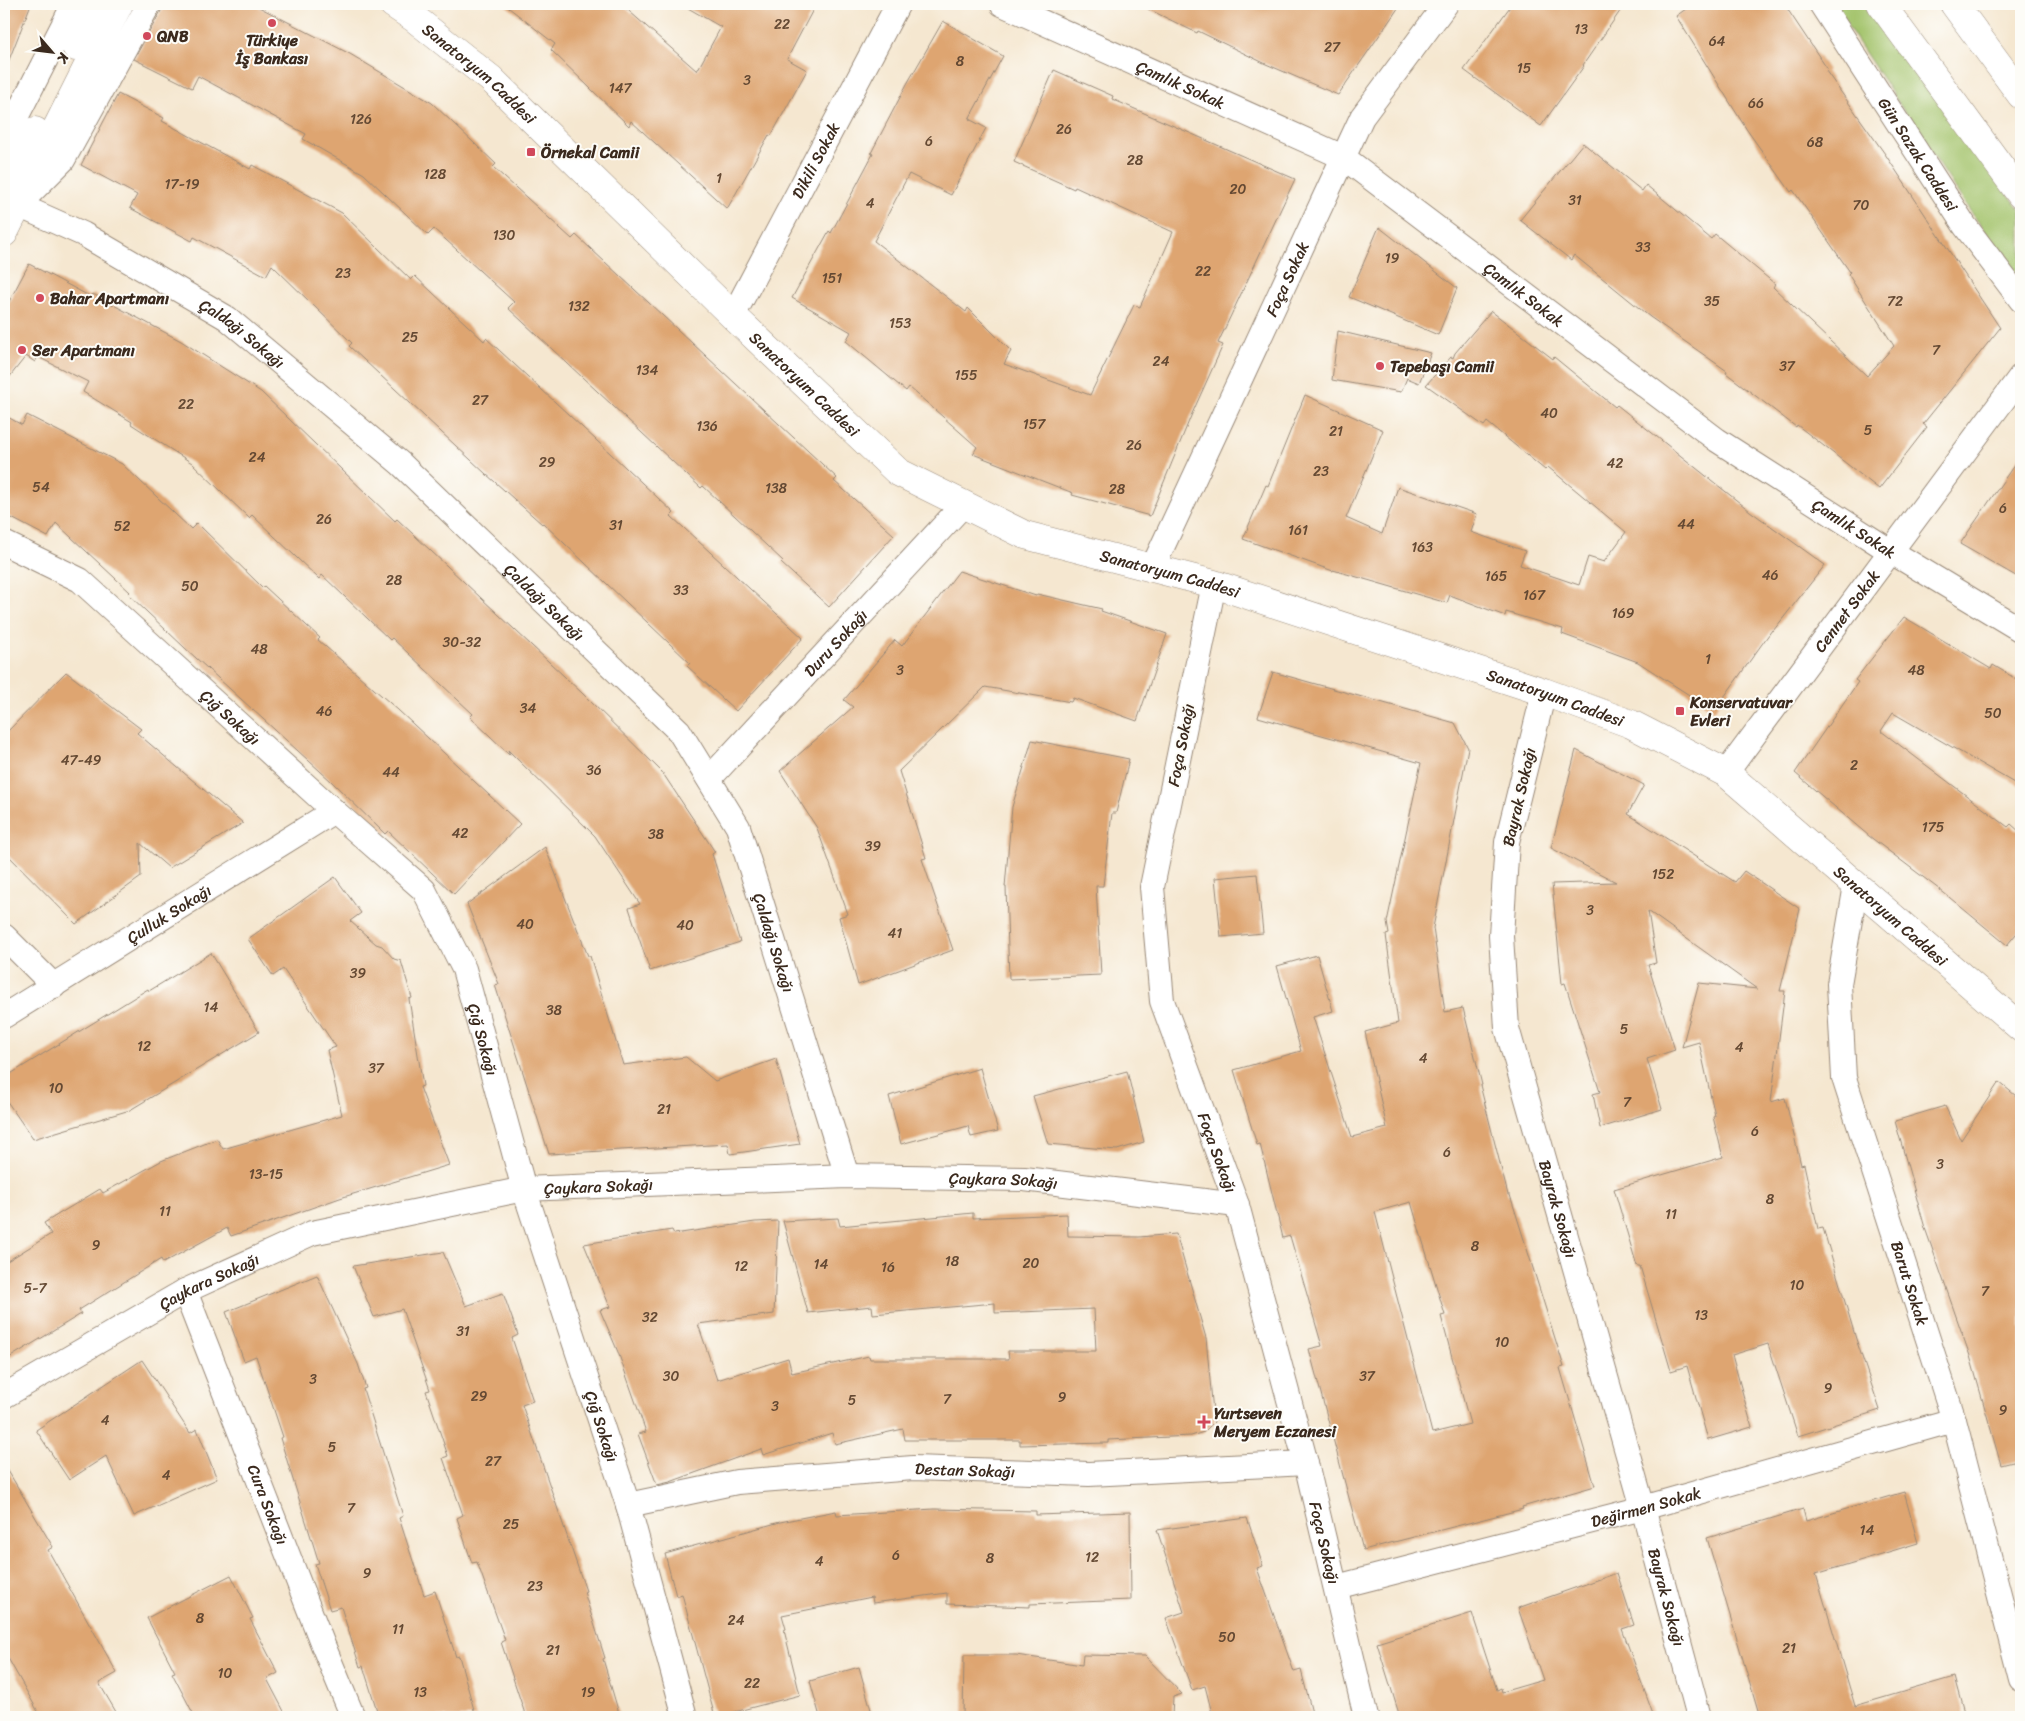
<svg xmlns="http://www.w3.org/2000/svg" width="2025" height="1721" font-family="Sriracha,sans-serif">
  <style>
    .green { fill: #a4c46d; stroke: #707746 }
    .building { fill: #dea571; fill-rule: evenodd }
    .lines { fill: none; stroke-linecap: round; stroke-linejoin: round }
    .minor-casing { stroke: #988877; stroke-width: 26 }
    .major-casing { stroke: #988877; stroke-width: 29 }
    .minor { stroke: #fff; stroke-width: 24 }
    .major { stroke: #fff; stroke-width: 28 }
    .poi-dot { fill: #d1495b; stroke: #fdfcf7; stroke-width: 2 }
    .labels { text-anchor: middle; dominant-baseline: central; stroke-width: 4; stroke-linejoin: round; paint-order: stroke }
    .number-label { font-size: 14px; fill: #644933 }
    .poi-label { font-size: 16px; font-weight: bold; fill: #3b2a1e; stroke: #fdfcf7; text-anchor: start }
    .street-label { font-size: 16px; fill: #3b2a1e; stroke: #fdfcf7 }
  </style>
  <rect width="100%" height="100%" fill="#fdfcf7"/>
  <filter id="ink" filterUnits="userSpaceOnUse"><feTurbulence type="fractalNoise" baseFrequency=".02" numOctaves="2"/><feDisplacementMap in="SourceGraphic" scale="10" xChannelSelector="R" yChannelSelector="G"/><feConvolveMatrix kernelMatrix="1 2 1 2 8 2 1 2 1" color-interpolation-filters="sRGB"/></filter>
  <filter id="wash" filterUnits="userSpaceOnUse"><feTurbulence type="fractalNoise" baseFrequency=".0096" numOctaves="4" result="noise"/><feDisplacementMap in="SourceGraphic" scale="20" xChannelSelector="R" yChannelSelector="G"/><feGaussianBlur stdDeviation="1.12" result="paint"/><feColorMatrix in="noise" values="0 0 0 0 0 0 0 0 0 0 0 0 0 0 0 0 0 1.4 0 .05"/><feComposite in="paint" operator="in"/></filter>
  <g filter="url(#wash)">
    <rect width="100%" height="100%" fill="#f5e7d0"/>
    <path class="green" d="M1833,4h36l152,207v69l-53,-72z"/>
    <g id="blocks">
      <path class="building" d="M4,4h27l-26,66h-1z
        M163,4h90l97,50 82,49 64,61 -3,3 79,72 4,-4 261,243 -3,3 60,54 -65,72 -48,-44 2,-2 -80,-75 -2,2 -193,-180 6,-6 -80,-73 -6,6 -64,-61 -61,-35 3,-5 -108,-58 -6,12 -58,-29 27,-48z
        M504,4h117l76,67 24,-44 -40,-23h135l-29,55 20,11 -36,66 -2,-1 -42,74 -96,-88 -2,5 -78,-76 4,-6z
        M1138,4h263l-63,91 -72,-31 -68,-33 -1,2z
        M1512,4h113l-42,61 1,1 -43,60 -77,-56z
        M1693,4h91l44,66 -2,1 59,83 115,174 -77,96 4,3 -48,62 -82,-64 -1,2 -70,-54 1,-2 -77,-54 -76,-62 -3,5 -51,-40 63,-77 59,48 4,-6 65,54 4,-5 60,50 -2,3 94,89 27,-30 -46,-72 2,-2 -57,-82 -2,2 -44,-62 -71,-114z
        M943,21l60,35 -34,63 17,9 -35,67 -42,-21 -35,67 92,71 2,-4 43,43 -7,13 86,31 44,-90 6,2 33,-75 -98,-45 -1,2 -60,-27 40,-92 59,26 -1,3 183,80 -77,164 5,2 -32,71 -41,100 -78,-21 1,-2 -100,-39 4,-7 -68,-60 -3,4 -60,-50 5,-9 -59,-34 37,-67 2,2 42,-79 -2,-1 36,-69z
        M118,94l46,24 -2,3 88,48 2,-4 90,48 69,67 4,-4 69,65 2,-3 124,115 64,60 -3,3 132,122 -67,73 -49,-45 3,-3 -147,-140 -1,1 -56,-50 -137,-128 3,-3 -80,-78 -6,11 -72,-39 -2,4 -62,-33 7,-13 -56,-30z
        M1379,227l78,61 -19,47 -89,-38z
        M29,264l62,33 2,-3 88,47 80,51 134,129 2,-2 185,174 80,79 53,80 -3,2 28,88 -90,29 -21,-63 11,-4 -45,-68 -87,-86 2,5 -40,-38 3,-3 -81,-76 -2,2 -68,-65 -3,4 -67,-64 -3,3 -57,-55 -61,-39 1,-2 -49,-30 5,-10 -50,-25 -3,5 -9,-6 -22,28v-73z
        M1491,311l62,48 1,-2 61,50 2,-2 133,106 75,54 -52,66 -1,-1 -58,81 -76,-49 -76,-28 1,-5 -57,-17 -1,4 -55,-21 -3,8 -114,-33v1l-90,-32 23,-54 2,1 37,-91 78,35 -37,88 36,16 16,-47 79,27 -6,18 54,19 -5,14 59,20 9,-28 16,5 22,-30 -78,-65 -3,3 -58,-48 -3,4 -58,-41 25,-28 2,1 2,-5z
        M1338,331l93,22 -12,30 -12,-5 -6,14 -69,-12z
        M4,415l18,10 5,-10 95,49 69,65 6,-6 66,65 1,-2 56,52 -2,2 80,70 122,114 -66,70 -66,-63 -3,3 -54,-53 -146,-133 -57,-54 2,-2 -74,-69 -8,14 -44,-23z
        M2021,455v124l-61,-35z
        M959,571l77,25 1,-2 65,15 -1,2 66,23 -30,87 -64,-23 -2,4 -86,-15 -86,84 27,87 -4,1 31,91 -95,35 -19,-68 9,-3 -31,-86 -37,-57 73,-64 -9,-7 51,-60 7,6z
        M1904,617l87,52 2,-4 28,17v105l-128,-74 -12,18 127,96 3,-3 10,9v95l-14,17 -63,-52 -75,-57 -74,-63 63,-91 -3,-2z
        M66,672l75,57 -4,4 106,90 -74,45 -29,-25 1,34 -65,47 -72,-73v-116z
        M1273,672l182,51 13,25 -35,180 12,84 18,-4 19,77h-2l28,110h2l54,172 -4,1 35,118 -73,21 1,2 -160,41 -54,-201 13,-3 -32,-110 -7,2 -23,-94 -3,1 -23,-75 67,-19 -24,-85 40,-11 16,56 -20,6 39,120 35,-9 -22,-96 33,-9 -12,-88 3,-1 -2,-12 34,-159 -163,-46zM1411,1202l34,113 -4,1 29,108 -38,9 -57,-221z
        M1032,740l97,19 -13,54h-4l-9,73h-7l5,89 -92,4 -3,-92h-1l7,-80z
        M1576,750l68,35 -16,29 107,68 9,-11 56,38 -20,82h5l-14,111 14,-4 16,67 3,-1 14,65 5,-1 33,111 24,71 -82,26 -30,-92 -36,11 20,72 -44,13 -21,-74 -16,5 -31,-105h-3l-23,-77 109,-32 -10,-40 2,-1 -16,-74 -17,5 17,-64 58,6 -109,-78 8,52 -8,2 27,85 -28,9 15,50 -62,19 -7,-34 7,-2 -35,-109 -3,1 -10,-100 64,-2 -65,-34z
        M545,847l43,109h2l33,109 63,-8 29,24 61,-22 24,85 -70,10 -2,-10 -179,10 -54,-169 4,-1 -32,-80z
        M1257,874l6,59 -42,4 -6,-59z
        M335,877l26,36 -11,8 26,23 6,2 12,13 7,2 11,37 -3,1 14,87 -3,1 29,78 -109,33 -109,38 -4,-8 -64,35 -2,-4 -82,51 2,4 -77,47v-98l47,-29 -7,-11 56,-34 3,4 58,-32 56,-22 6,10 119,-34 -15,-65 9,-3 -53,-78 -10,7 -25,-37z
        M211,953l48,79 -129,78 -97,29 -29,-42v-19l144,-89 1,2z
        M980,1068l18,63 -27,6 -3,-11 -67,18 -12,-48z
        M1127,1071l17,71 -27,8 -69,-6 -15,-48z
        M1999,1082l22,18v360l-20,5 -31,-109 -45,-128 -30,-107 50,-15 16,34z
        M973,1213v5l94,-4 1,22 71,1 37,-3 30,104 8,84 -10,10 -13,4 -83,4v3l-88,2v-5h-115l-2,-11 -68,15 -3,-11 -69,22 -2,-6 -91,33 -13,3 -19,-51 8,-2 -28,-80 -18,-42 10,-3 -26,-63 88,-14 2,4 81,-12 23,-1 -4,93 -76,10 19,56 71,-22 4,15 77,-17 1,3h139l-1,-8h88l-2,-42 -99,4v-10l-122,11 -1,-8 -64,7 -25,-92 55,-3 2,8z
        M443,1252l23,54 37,-13 15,42 -6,3 21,63 -11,4 64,186 -2,1 21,66 -2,1 17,58h-94l-25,-75 4,-2 -28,-78 -5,1 -15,-45 6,-3 -20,-57 5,-2 -22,-65 4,-1 -28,-81 -28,8 -21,-51z
        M317,1275l41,89 8,24 -3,1 40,127 -4,2 25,77 11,-4 21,66 3,-1 17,61h-97l-16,-51 -3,1 -19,-60 -11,3 -15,-46 4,-1 -39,-125 3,-1 -27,-81 -12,5 -18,-49z
        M142,1360l48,73 7,-4 20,50 -83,37 -28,-60 -37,24 -33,-50z
        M4,1464l49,83 -5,3 69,123 -18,10 20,34h-78l-37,-66z
        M1904,1492l14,51 -102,31 39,132 99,-29 11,40h-205l-53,-179 96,-29 3,12z
        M934,1509l102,2v4l94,-3 1,88 -101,4v3l-83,-3v-11l-74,10 -1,-6 -90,18 4,14 -2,1 16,65 -85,22 -33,-123 -6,2 -11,-42 115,-32 56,-11 1,4z
        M1247,1518l16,48 -6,2 37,104 7,-2 12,47h-100l-8,-31 -13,4 -26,-72 18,-6 -27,-82z
        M1617,1573l17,52 -12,4 32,88h-254l-23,-74 95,-30 25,77 4,-2 1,4 41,-12 -25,-72z
        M231,1575l22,43 -3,1 28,54 -11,6 20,38h-92l-23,-44 3,-1 -28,-54z
        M964,1655h52l66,10 1,-10 62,1 37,38 -9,3 -1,20h-209z
        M859,1667l14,50h-53l-10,-36z"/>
    </g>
  </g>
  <g filter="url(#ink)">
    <use href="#blocks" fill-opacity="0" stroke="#988877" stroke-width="1"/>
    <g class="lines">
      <g class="minor-casing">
        <g id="minor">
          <path id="s1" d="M149,4l-86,156 -45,45 65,29 144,84 174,146 278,267 59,96 109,349"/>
          <path id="s2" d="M1002,4l341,153 374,283 173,111 131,79"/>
          <path id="s3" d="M1821,4l144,222 56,74"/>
          <path d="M4,164l3,-29 67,-131"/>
          <path id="s4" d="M733,316l165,-312"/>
          <path id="s5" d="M4,543l76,37 254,231 90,79 40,79 60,220 104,316 57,212"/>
          <path id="s6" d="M1152,569l210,-452 84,-113"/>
          <path id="s7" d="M1214,584l-62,303 10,114 75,204 69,258 60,254"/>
          <path id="s8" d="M1544,692l-37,150 -6,94 6,92 136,480 56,209"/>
          <path id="s9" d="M1726,773l295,-397"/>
          <path id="s10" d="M709,779l254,-274"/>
          <path id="s11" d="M1856,885l-17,99 5,94 110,342 67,259"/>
          <path d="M4,936l50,50"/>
          <path id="s12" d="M4,1016l330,-205"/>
          <path id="s13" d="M185,1291l138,354 30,72"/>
          <path id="s14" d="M4,1396l181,-105 127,-58 212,-44 323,-13 177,3 213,26"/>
          <path id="s15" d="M628,1505l109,-23 176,-14 176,6 217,-11"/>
          <path id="s16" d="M1336,1587l307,-79 311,-88"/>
        </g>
      </g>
      <g class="major-casing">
        <g id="major">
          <path id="s17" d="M393,4l21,14 77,61 242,237 165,156 127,63 189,49 330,108 87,32 95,49 295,255"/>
          <path d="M1881,4l140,191"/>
          <path d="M1954,4l67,91"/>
          <path d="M76,47l22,-43"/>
          <path d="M4,189l31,-58"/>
          <path d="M4,233l115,-229"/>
        </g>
      </g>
      <use href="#minor" class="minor"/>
      <use href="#major" class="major"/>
    </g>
  </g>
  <g class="poi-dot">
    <circle cx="272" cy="23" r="5"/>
    <circle cx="147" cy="36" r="5"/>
    <rect x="526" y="147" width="10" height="10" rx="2.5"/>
    <circle cx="40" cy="298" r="5"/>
    <circle cx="22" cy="350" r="5"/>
    <circle cx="1380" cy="366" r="5"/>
    <rect x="1675" y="706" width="10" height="10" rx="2.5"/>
    <path d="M1201.5 1414.5h5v5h5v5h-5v5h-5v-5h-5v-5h5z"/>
  </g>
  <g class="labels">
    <g class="number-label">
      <text x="782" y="24">22</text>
      <text x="1581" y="29">13</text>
      <text x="1717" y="41">64</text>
      <text x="1332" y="47">27</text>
      <text x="960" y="61">8</text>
      <text x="1524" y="68">15</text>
      <text x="747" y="80">3</text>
      <text x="620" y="88">147</text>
      <text x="1756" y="103">66</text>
      <text x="361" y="119">126</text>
      <text x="1064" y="129">26</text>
      <text x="929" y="141">6</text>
      <text x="1815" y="142">68</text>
      <text x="1135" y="160">28</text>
      <text x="435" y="174">128</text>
      <text x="719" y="178">1</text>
      <text x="182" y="184">17-19</text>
      <text x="1238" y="189">20</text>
      <text x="1575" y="200">31</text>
      <text x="870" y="203">4</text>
      <text x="1861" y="205">70</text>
      <text x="504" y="235">130</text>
      <text x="1643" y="247">33</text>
      <text x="1392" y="258">19</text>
      <text x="1203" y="271">22</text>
      <text x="343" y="273">23</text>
      <text x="832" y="278">151</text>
      <text x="1712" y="301">35</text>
      <text x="1895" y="301">72</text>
      <text x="579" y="306">132</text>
      <text x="900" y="323">153</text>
      <text x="410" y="337">25</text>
      <text x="1936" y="350">7</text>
      <text x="1161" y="361">24</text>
      <text x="1787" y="366">37</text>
      <text x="647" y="370">134</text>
      <text x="966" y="375">155</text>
      <text x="480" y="400">27</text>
      <text x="186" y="404">22</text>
      <text x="1549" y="413">40</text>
      <text x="1034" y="424">157</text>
      <text x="707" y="426">136</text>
      <text x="1868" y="430">5</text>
      <text x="1336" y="431">21</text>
      <text x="1134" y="445">26</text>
      <text x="257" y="457">24</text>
      <text x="547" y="462">29</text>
      <text x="1615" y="463">42</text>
      <text x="1321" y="471">23</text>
      <text x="41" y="487">54</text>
      <text x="776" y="488">138</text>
      <text x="1117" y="489">28</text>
      <text x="2003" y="508">6</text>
      <text x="324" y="519">26</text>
      <text x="1686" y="524">44</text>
      <text x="616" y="525">31</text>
      <text x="122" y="526">52</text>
      <text x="1298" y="530">161</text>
      <text x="1422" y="547">163</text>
      <text x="1770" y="575">46</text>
      <text x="1496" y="576">165</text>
      <text x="394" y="580">28</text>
      <text x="190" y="586">50</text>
      <text x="681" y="590">33</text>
      <text x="1534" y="595">167</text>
      <text x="1623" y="613">169</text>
      <text x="462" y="642">30-32</text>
      <text x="259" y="649">48</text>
      <text x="1708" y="659">1</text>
      <text x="900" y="670">3</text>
      <text x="1916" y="670">48</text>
      <text x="528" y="708">34</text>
      <text x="324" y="711">46</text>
      <text x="1993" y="713">50</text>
      <text x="81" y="760">47-49</text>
      <text x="1854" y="765">2</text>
      <text x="594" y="770">36</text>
      <text x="391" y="772">44</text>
      <text x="1933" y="827">175</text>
      <text x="460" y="833">42</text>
      <text x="656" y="834">38</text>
      <text x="873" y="846">39</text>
      <text x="1663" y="874">152</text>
      <text x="1590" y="910">3</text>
      <text x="525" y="924">40</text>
      <text x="685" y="925">40</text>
      <text x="895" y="933">41</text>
      <text x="358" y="973">39</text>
      <text x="211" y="1007">14</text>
      <text x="554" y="1010">38</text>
      <text x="1624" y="1029">5</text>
      <text x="144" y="1046">12</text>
      <text x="1739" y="1047">4</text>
      <text x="1423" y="1058">4</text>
      <text x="376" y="1068">37</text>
      <text x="56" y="1088">10</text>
      <text x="1627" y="1102">7</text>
      <text x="664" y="1109">21</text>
      <text x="1755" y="1131">6</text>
      <text x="1447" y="1152">6</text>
      <text x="1940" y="1164">3</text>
      <text x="266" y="1174">13-15</text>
      <text x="1770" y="1199">8</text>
      <text x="165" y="1211">11</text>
      <text x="1671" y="1214">11</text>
      <text x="96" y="1245">9</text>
      <text x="1475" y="1246">8</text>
      <text x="952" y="1261">18</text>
      <text x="1031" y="1263">20</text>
      <text x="821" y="1264">14</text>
      <text x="741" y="1266">12</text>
      <text x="888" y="1267">16</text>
      <text x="1797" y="1285">10</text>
      <text x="35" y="1288">5-7</text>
      <text x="1985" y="1291">7</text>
      <text x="1701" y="1315">13</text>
      <text x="650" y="1317">32</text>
      <text x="463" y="1331">31</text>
      <text x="1502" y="1342">10</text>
      <text x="671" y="1376">30</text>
      <text x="1367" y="1376">37</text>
      <text x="313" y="1379">3</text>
      <text x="1828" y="1388">9</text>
      <text x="479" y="1396">29</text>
      <text x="1062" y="1397">9</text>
      <text x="947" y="1399">7</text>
      <text x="852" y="1400">5</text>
      <text x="775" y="1406">3</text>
      <text x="2003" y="1410">9</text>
      <text x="105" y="1420">4</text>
      <text x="332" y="1447">5</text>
      <text x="493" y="1461">27</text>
      <text x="166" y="1475">4</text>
      <text x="351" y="1508">7</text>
      <text x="511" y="1524">25</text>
      <text x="1867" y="1530">14</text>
      <text x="896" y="1555">6</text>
      <text x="1092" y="1557">12</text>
      <text x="990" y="1558">8</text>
      <text x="819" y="1561">4</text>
      <text x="367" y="1573">9</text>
      <text x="535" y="1586">23</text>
      <text x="200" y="1618">8</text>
      <text x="736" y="1620">24</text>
      <text x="398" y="1629">11</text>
      <text x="1227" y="1637">50</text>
      <text x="1789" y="1648">21</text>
      <text x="553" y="1650">21</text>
      <text x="225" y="1673">10</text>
      <text x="752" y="1683">22</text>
      <text x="420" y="1692">13</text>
      <text x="588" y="1692">19</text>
    </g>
    <g class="poi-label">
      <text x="157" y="36">QNB</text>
      <text x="272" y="40" text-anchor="middle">Türkiye<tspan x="272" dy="18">İş Bankası</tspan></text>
      <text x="541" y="152">Örnekal Camii</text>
      <text x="50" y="298">Bahar Apartmanı</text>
      <text x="32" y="350">Ser Apartmanı</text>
      <text x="1390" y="366">Tepebaşı Camii</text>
      <text x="1690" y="702">Konservatuvar<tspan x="1690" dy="18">Evleri</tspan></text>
      <text x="1214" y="1413">Yurtseven<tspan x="1214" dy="18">Meryem Eczanesi</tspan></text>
    </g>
    <g class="street-label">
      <text stroke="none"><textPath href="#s17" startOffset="111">Sanatoryum Caddesi</textPath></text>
      <text stroke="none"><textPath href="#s2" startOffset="196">Çamlık Sokak</textPath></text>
      <text stroke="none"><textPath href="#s3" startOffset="179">Gün Sazak Caddesi</textPath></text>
      <text stroke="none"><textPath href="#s4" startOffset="176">Dikili Sokak</textPath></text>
      <text stroke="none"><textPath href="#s6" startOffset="320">Foça Sokak</textPath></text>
      <text stroke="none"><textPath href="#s2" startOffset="601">Çamlık Sokak</textPath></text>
      <text stroke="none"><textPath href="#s1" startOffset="501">Çaldağı Sokağı</textPath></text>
      <text stroke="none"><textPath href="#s17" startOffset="561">Sanatoryum Caddesi</textPath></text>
      <text stroke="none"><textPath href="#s2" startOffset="1006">Çamlık Sokak</textPath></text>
      <text stroke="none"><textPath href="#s17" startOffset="981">Sanatoryum Caddesi</textPath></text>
      <text stroke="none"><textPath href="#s1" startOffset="906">Çaldağı Sokağı</textPath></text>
      <text stroke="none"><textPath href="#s9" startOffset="202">Cennet Sokak</textPath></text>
      <text stroke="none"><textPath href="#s10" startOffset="186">Duru Sokağı</textPath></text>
      <text stroke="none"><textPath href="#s17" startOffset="1386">Sanatoryum Caddesi</textPath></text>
      <text stroke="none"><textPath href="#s5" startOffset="288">Çığ Sokağı</textPath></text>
      <text transform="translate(1181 745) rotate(-79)">Foça Sokağı</text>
      <text transform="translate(1519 797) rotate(-77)">Bayrak Sokağı</text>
      <text stroke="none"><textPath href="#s12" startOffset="194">Çulluk Sokağı</textPath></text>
      <text stroke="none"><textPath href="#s17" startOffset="1791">Sanatoryum Caddesi</textPath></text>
      <text stroke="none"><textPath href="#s1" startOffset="1326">Çaldağı Sokağı</textPath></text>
      <text stroke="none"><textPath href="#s5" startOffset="709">Çığ Sokağı</textPath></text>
      <text stroke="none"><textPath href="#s7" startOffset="585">Foça Sokağı</textPath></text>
      <text stroke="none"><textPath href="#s14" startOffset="1045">Çaykara Sokağı</textPath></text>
      <text stroke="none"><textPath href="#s14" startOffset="640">Çaykara Sokağı</textPath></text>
      <text stroke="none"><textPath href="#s8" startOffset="529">Bayrak Sokağı</textPath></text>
      <text stroke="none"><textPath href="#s14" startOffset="235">Çaykara Sokağı</textPath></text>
      <text stroke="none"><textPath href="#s11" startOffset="410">Barut Sokak</textPath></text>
      <text stroke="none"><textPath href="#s5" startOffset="1114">Çığ Sokağı</textPath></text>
      <text stroke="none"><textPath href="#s15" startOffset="340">Destan Sokağı</textPath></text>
      <text stroke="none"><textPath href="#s13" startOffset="229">Cura Sokağı</textPath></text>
      <text stroke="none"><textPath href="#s16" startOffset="320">Değirmen Sokak</textPath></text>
      <text stroke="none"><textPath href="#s7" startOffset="990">Foça Sokağı</textPath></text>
      <text stroke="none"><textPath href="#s8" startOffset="932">Bayrak Sokağı</textPath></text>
    </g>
  </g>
  <rect width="2025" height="1721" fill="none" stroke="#fdfcf7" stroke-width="20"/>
  <g transform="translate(52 52) rotate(118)" stroke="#fdfcf7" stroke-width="4" paint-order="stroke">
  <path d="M0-4L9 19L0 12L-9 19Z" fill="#3b2a1e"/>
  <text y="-8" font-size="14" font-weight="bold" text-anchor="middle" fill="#3b2a1e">K</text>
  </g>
</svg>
